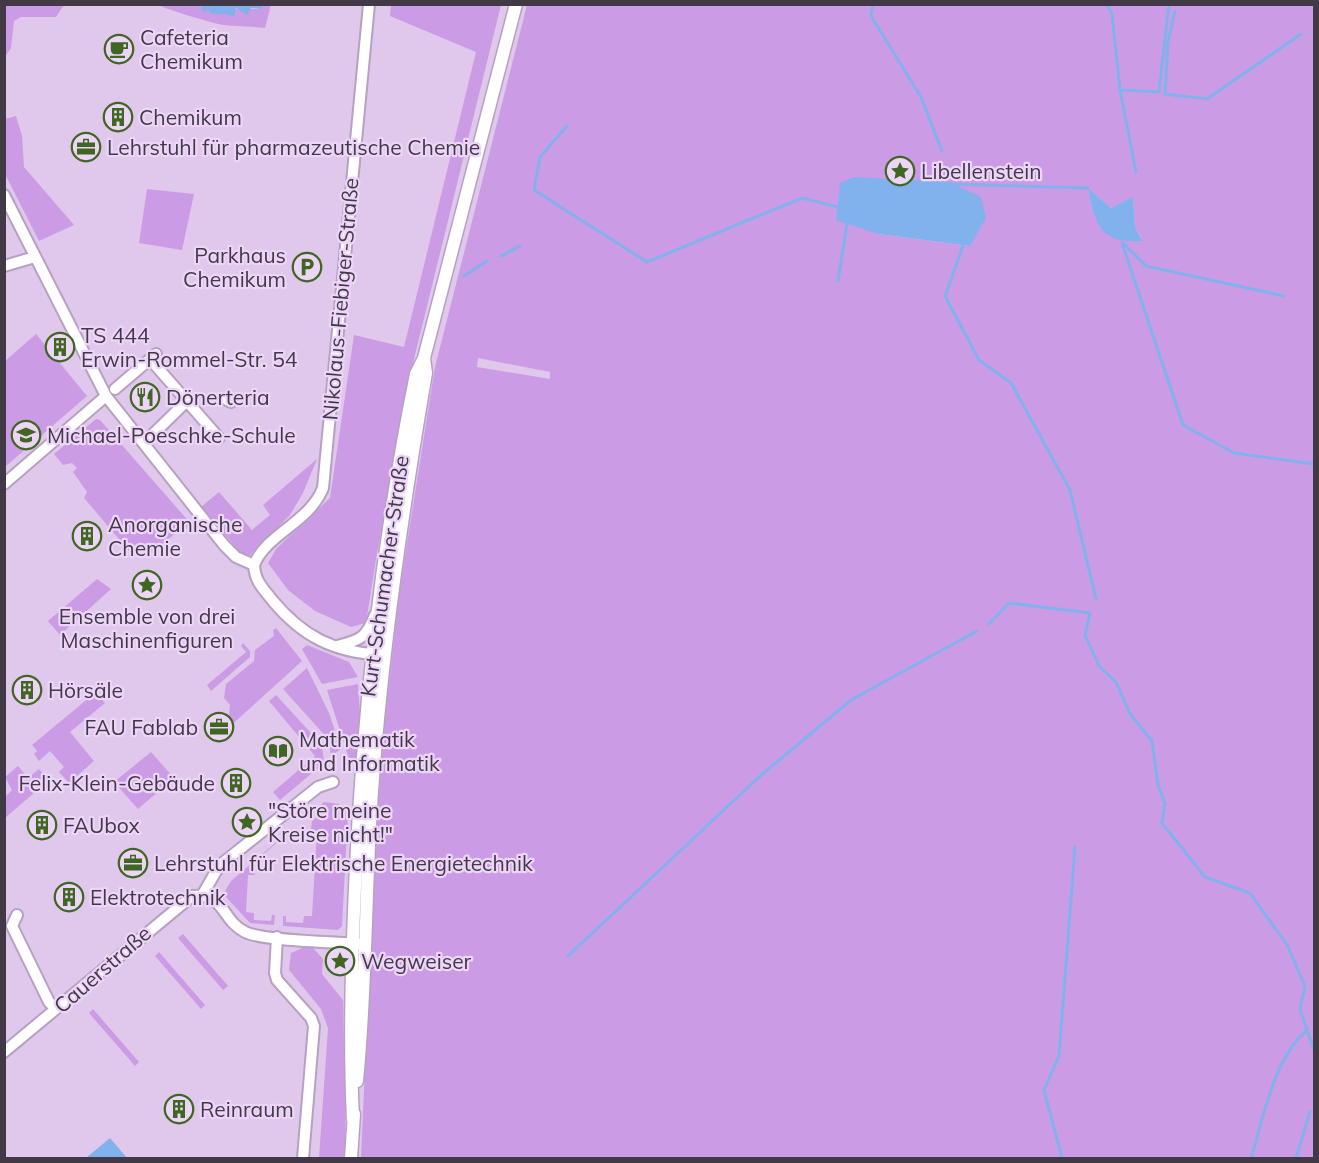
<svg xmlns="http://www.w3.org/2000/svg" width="1319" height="1163" font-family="Mulish,sans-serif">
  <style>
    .green { fill: #cc9be5; fill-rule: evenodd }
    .water { fill: #82b2ed }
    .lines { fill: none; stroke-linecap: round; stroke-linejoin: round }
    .stream { stroke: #82b2ed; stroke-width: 3 }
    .minor-casing { stroke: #b7a1c3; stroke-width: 14 }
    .major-casing { stroke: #b7a1c3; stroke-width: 15 }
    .minor { stroke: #fff; stroke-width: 10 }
    .major { stroke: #fff; stroke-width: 12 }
    .labels { text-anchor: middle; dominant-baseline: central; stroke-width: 4.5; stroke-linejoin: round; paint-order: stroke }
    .poi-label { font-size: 21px; fill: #423947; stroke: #ecd5f9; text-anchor: start }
    .street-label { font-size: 21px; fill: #423947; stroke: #ecd5f9 }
  </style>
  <rect width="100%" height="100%" fill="#dfc8eb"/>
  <path class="green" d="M5,4h59v1l-8,12h-35l-7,4 -3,27 -6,9z
    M158,4l44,1 -1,4h61l1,-4h8l-6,23c-13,-2 -35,-1 -47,-4 -11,-3 -58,-16 -60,-20z
    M391,5h110l-87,354 -38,200 -10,64 -15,4 -36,-16 -27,-21 -20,-27 8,-14 54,-51 24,-163 50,12 72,-295 -86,-36z
    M527,5h787v1153h-953l13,-297 11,-142 15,-131 35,-221zM840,183l130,63 -92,-12zM1089,189l22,19 22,-10 2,29 8,13zM478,358l72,14v7l-73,-12z
    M16,116l6,20 2,31 50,58 -35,16 -34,-67v-55z
    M147,189l47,5 -12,56 -43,-7z
    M36,334l51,62 -82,71v-106z
    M96,419l4,1 92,105 -15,7 -25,21 -7,-8 -15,7 -46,-54 3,-6 -14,-20 4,-4 -5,-5 -9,2 -9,-11z
    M317,459l-14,34 -13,22 -44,44 -45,-52 18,-15 33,38 18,-15 -7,-10z
    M97,579l14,10 -51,46 -12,-14z
    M276,628l26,33 -74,67 2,-23 -6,-7 2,-14 28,-23 1,-11 19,-14 -1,-6z
    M243,643l7,8v6l-39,34 -4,-6 39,-33 -5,-6z
    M307,645l42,17 9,15 -36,7 -20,-35z
    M307,668l22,45 12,36 -10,7 -2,-16 -46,-51z
    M358,684l2,31 -2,44 -8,3 -23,-72z
    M96,692l9,11 -35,29 24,29 -25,22 -10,-11 5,-5 -14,-16 -11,10 -5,-7 3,-3 -5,-6z
    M276,695l46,50 2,18 -44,37 -7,-8 42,-36 -46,-55z
    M151,752l23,26 -36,31 -24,-27z
    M18,766l10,12 11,-9 10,11 -44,38v-21l7,-7 -7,-13z
    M324,802l15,2 9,9 -6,113 -4,4 -55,-4v-10h3v6l17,1 1,-7h8l5,-85 -6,-2 1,-8 11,-9 -5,-5z
    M288,832l6,7 -2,2 -5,-7 -36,31 4,10h-7l-2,37 8,1v7l17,1 1,-6h3l-1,10 -24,-2 -24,-26 -1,-6 6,-10z
    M183,934l45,52 -5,4 -45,-52z
    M302,948h11l10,11 -1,15 21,26 3,158h-27l9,-130 -7,-19 -32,-39 2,-17z
    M159,952l46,53 -4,4 -46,-53z
    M93,1009l46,53 -4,4 -46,-53z"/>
  <path class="water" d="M202,5v-1l61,1 -1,4 -11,-1 -4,7 -11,-7 -2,9 -7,-3h-15l-4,-5 -4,4 -3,-4z
    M854,177l96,5 31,15 5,21 -16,28 -92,-12 -42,-14 4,-37z
    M1088,188l23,20 22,-11 2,30 8,14c-43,3 -47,-15 -55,-53z
    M110,1138l17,20h-41z"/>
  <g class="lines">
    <path class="stream" d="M873,4l-2,12 50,81 21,54
      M1107,4l5,10 8,76 16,82
      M1177,5v-1
      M1175,11l-7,31 -3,52 42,5 94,-65
      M1121,90l38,2 10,-88
      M567,126l-27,31 -6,33 113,72 155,-64 36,9
      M950,184l138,4
      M964,243l-19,53 34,64 32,23 59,107 26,109
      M1122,243l61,182 51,28 80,11
      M1124,244l22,22 138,30
      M501,256l19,-10
      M464,276l23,-15
      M838,281l9,-57
      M989,624l20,-21 81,10 -5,22 14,31 17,16 14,32 22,27 6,44 7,18 -3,20 43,54 45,16 37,52 18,41 -5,23 14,41
      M568,956l191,-179 92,-77 126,-69
      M1062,1158l-18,-68 15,-34 16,-209
      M1251,1158c13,-41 22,-99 56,-128
      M1296,1158l14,-46"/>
    <g class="minor-casing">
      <path id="minor" d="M369,4l-46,484c-14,35 -57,46 -69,77 1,17 9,23 19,36 30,36 61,51 108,54
        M4,195l102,201 118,149 12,12 18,8
        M4,266l31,-9
        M150,359l69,79
        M115,389l41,-35
        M227,400l4,2
        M147,440l40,-39
        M4,484l102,-88
        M337,646c24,-6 29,-8 38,-31
        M203,894l16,-28 99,-79 15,-5
        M17,915l-5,11 37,76 7,7
        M277,937l-2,36 2,7 34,38 3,8 -11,132
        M4,1052l188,-156c33,-4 29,24 53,36 18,9 90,10 114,12"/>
    </g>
    <g class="major-casing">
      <path id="major" d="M357,1081c10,-100 8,-202 16,-303 10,-136 30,-271 53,-405l-2,-15
        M353,1120c-4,-85 -1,-169 3,-254 8,-166 27,-329 60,-492l8,-16 92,-354
        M351,1158l3,-44"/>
    </g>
    <use href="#minor" class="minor"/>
    <use href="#major" class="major"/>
  </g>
  <defs>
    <g id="cafe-ring" transform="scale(1.5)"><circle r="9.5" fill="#ecd5f9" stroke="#406722" stroke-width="1.5"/><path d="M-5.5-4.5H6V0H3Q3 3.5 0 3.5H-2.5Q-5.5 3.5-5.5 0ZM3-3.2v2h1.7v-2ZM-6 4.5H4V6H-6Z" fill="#406722"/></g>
    <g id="building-ring" transform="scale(1.5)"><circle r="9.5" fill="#ecd5f9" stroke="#406722" stroke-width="1.5"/><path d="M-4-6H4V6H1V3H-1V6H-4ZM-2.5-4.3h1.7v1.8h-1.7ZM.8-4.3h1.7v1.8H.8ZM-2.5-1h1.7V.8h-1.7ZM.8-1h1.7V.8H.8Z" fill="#406722"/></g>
    <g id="office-ring" transform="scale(1.5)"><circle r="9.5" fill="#ecd5f9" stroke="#406722" stroke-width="1.5"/><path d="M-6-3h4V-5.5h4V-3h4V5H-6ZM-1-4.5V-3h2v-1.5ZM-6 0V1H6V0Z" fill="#406722"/></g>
    <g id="sight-ring" transform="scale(1.5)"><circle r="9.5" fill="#ecd5f9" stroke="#406722" stroke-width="1.5"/><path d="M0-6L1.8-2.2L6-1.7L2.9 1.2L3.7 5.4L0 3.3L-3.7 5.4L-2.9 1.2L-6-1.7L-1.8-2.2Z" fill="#406722"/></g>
    <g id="parking-ring" transform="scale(1.5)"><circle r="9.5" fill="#ecd5f9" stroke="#406722" stroke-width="1.5"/><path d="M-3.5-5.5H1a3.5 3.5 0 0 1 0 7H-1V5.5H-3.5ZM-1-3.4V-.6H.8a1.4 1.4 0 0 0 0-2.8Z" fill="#406722"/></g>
    <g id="restaurant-ring" transform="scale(1.5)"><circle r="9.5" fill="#ecd5f9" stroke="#406722" stroke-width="1.5"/><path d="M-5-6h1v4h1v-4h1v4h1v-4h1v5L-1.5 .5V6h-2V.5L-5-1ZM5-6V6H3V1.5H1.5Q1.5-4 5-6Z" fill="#406722"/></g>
    <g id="school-ring" transform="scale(1.5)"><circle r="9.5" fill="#ecd5f9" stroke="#406722" stroke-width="1.5"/><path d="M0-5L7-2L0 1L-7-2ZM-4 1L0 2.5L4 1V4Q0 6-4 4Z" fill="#406722"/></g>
    <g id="library-ring" transform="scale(1.5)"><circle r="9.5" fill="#ecd5f9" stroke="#406722" stroke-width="1.5"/><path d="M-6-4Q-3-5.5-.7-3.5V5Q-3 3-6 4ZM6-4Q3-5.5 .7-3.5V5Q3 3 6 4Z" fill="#406722"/></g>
  </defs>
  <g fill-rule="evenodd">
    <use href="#cafe-ring" x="119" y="49"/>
    <use href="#building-ring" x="118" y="117"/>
    <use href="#office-ring" x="86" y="147"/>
    <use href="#sight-ring" x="900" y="171"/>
    <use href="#parking-ring" x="307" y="267"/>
    <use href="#building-ring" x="60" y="347"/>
    <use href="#restaurant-ring" x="145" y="397"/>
    <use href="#school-ring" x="26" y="435"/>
    <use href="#building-ring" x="87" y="536"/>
    <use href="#sight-ring" x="147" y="585"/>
    <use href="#building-ring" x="27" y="690"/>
    <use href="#office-ring" x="219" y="727"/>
    <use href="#library-ring" x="278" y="751"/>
    <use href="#building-ring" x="236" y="783"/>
    <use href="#sight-ring" x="247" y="822"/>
    <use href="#building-ring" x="42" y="825"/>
    <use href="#office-ring" x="133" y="863"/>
    <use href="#building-ring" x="69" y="897"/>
    <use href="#sight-ring" x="340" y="961"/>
    <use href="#building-ring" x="179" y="1109"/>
  </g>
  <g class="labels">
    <g class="poi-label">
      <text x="140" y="37">Cafeteria<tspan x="140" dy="24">Chemikum</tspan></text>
      <text x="139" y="117">Chemikum</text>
      <text x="107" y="147">Lehrstuhl für pharmazeutische Chemie</text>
      <text x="921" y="171">Libellenstein</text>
      <text x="286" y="255" text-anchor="end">Parkhaus<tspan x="286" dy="24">Chemikum</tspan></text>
      <text x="81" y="335">TS 444<tspan x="81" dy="24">Erwin-Rommel-Str. 54</tspan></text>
      <text x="166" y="397">Dönerteria</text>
      <text x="47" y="435">Michael-Poeschke-Schule</text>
      <text x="108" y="524">Anorganische<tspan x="108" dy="24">Chemie</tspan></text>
      <text x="147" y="616" text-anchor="middle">Ensemble von drei<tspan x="147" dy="24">Maschinenfiguren</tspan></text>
      <text x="48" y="690">Hörsäle</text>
      <text x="198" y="727" text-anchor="end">FAU Fablab</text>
      <text x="299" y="739">Mathematik<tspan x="299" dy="24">und Informatik</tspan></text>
      <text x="215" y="783" text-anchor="end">Felix-Klein-Gebäude</text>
      <text x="268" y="810">"Störe meine<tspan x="268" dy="24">Kreise nicht!"</tspan></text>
      <text x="63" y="825">FAUbox</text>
      <text x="154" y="863">Lehrstuhl für Elektrische Energietechnik</text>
      <text x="90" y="897">Elektrotechnik</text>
      <text x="361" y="961">Wegweiser</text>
      <text x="200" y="1109">Reinraum</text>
    </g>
    <g class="street-label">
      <text transform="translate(340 299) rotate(-85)">Nikolaus-Fiebiger-Straße</text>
      <text transform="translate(384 576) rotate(-82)">Kurt-Schumacher-Straße</text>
      <text transform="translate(102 969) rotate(-41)">Cauerstraße</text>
    </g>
  </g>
  <rect width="1319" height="1163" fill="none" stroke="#423947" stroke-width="12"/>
</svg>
